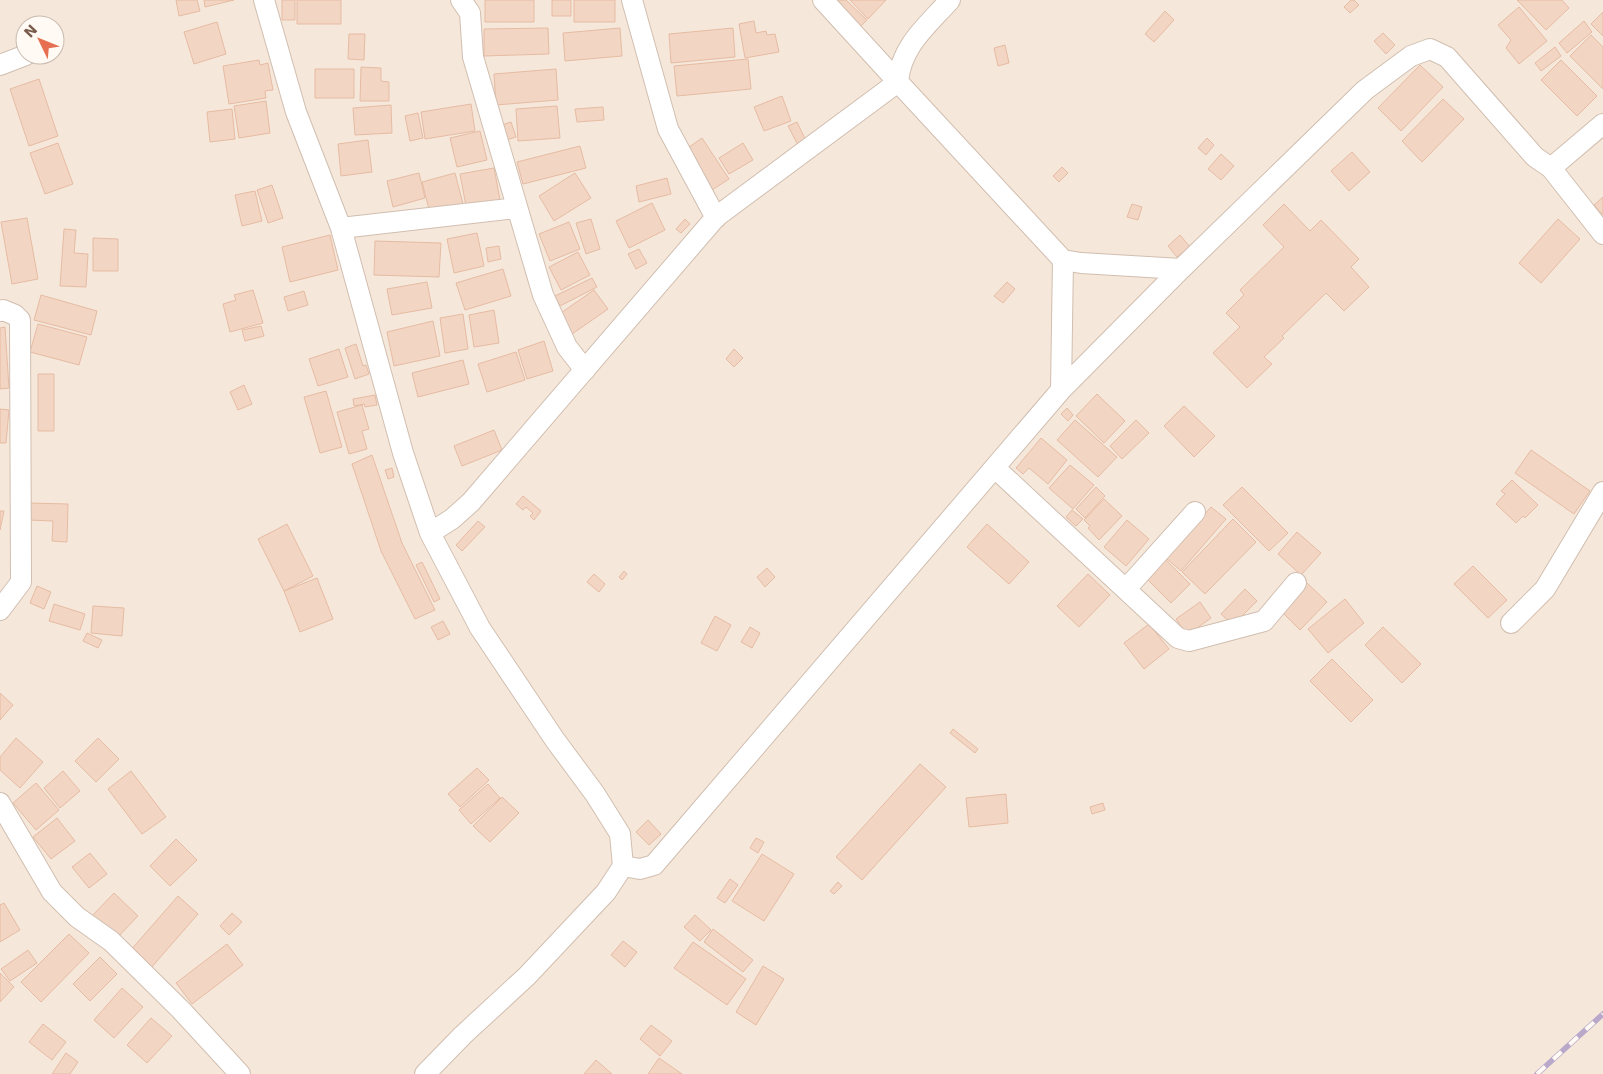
<svg xmlns="http://www.w3.org/2000/svg" width="1603" height="1074" font-family="'DejaVu Sans',sans-serif">
  <style>
    .residential { fill: #f5e8da; fill-rule: evenodd }
    .building { fill: #f3d5c3; stroke: #e6bba3 }
    .lines { fill: none; stroke-linecap: round; stroke-linejoin: round }
    .minor-casing { stroke: #d1beb0; stroke-width: 22 }
    .minor { stroke: #fff; stroke-width: 20 }
    .rail-casing { stroke: #b9a8c9; stroke-width: 5.5 }
    .rail { stroke: #fffaf3; stroke-width: 4; stroke-dasharray: 11; stroke-linecap: butt }
  </style>
  <rect width="100%" height="100%" fill="#fdf6ec"/>
  <path class="residential" d="M0,0h1603v1074h-1603zM25,25h30v30h-30z"/>
  <path class="building" d="M176,0h21l3,11 -21,5z
    M204,0h30l-29,7z
    M282,0h13v20h-13z
    M297,0h44v24h-44z
    M485,0h49v22h-49z
    M552,0h19v16h-19z
    M574,0h41v22h-41z
    M832,0h14l21,20 -7,7z
    M850,0h36l-18,19z
    M1351,0h3l5,5 -9,8 -6,-6z
    M1517,0h45l7,8 -23,22z
    M1519,7l28,34 -28,23 -13,-16 5,-8 -13,-15z
    M1165,11l9,9 -20,22 -9,-8z
    M1603,12v24l-12,-12z
    M754,21l2,12 10,-2 1,4 8,-1 4,18 -34,6 -6,-34z
    M1584,21l8,11 -25,21 -8,-10z
    M217,22l9,32 -32,10 -10,-32z
    M548,28l1,26 -65,2v-27z
    M620,28l2,28 -57,5 -2,-28z
    M733,28l2,29 -64,6 -2,-29z
    M1383,33l12,12 -9,9 -12,-13z
    M349,34h16l-1,26 -16,-1z
    M1591,35l12,12v42l-33,-33z
    M1005,45l4,18 -11,3 -4,-18z
    M1555,47l6,9 -20,15 -6,-8z
    M748,59l3,30 -74,7 -3,-30z
    M259,60l1,5 8,-2 5,27 -8,1 1,7 -37,6 -6,-38z
    M1561,60l36,36 -20,20 -36,-36z
    M1420,65l23,22 -42,44 -23,-23z
    M361,67l20,1v13l8,1v19h-29z
    M315,69h39v29h-39z
    M556,69l2,31 -62,5 -2,-31z
    M39,79l19,57 -29,10 -19,-57z
    M782,96l9,25 -27,10 -10,-24z
    M1443,99l21,20 -42,43 -20,-21z
    M266,101l4,32 -31,5 -5,-32z
    M471,104l4,27 -50,8 -4,-27z
    M391,105l1,28 -37,2 -2,-27z
    M557,106l3,32 -42,3 -2,-32z
    M603,107l1,13 -27,2 -2,-13z
    M232,109l3,30 -25,3 -3,-30z
    M418,113l5,25 -13,3 -5,-25z
    M511,122l5,15 -13,4 -4,-15z
    M797,122l9,19 -8,4 -10,-19z
    M480,131l7,29 -30,7 -7,-29z
    M702,138l27,41 -17,11 -27,-40z
    M1207,138l7,7 -8,10 -8,-7z
    M368,140l4,32 -31,4 -3,-32z
    M58,143l15,41 -28,10 -15,-41z
    M743,143l10,17 -24,14 -10,-16z
    M580,146l6,22 -63,16 -6,-22z
    M1352,152l18,20 -21,19 -18,-20z
    M1221,154l13,12 -13,14 -13,-11z
    M1062,167l6,6 -9,9 -6,-6z
    M494,168l6,32 -34,6 -6,-32z
    M419,173l6,25 -32,9 -6,-26z
    M455,173l8,31 -33,9 -8,-31z
    M575,173l16,25 -37,23 -15,-25z
    M667,178l4,16 -32,8 -3,-16z
    M272,185l11,33 -15,5 -11,-33z
    M255,191l7,30 -20,5 -7,-31z
    M1603,197v18l-9,-10z
    M652,203l13,27 -36,18 -13,-27z
    M1132,204l10,3 -4,13 -11,-3z
    M1284,204l26,27 11,-11 38,39 -8,8 18,20 -25,24 -18,-18 -44,43 2,2 -20,19 8,7 -25,24 -34,-35 27,-26 -14,-14 18,-18 -4,-5 44,-43 -21,-22z
    M27,218l11,61 -26,5 -11,-62z
    M591,219l9,30 -14,5 -10,-31z
    M685,219l5,5 -9,9 -5,-4z
    M1558,219l22,20 -39,44 -22,-20z
    M569,222l11,27 -30,12 -11,-27z
    M64,229l12,1 -2,23 14,1 -2,33 -26,-1z
    M477,233l7,33 -30,7 -7,-34z
    M330,235l8,35 -48,12 -8,-35z
    M1180,235l10,12 -13,10 -9,-11z
    M93,238l25,1v32h-25z
    M375,241l66,2 -2,34 -65,-2z
    M499,246l2,13 -13,3 -2,-14z
    M639,249l8,14 -11,6 -8,-15z
    M578,252l12,23 -29,15 -12,-23z
    M503,269l8,27 -46,14 -9,-27z
    M592,278l5,9 -37,19 -5,-10z
    M427,282l5,26 -40,7 -5,-26z
    M1007,282l8,7 -12,14 -9,-7z
    M253,290l10,33 -33,9 -7,-28 13,-4 -2,-5z
    M594,290l14,19 -36,25 -14,-19z
    M304,291l4,14 -20,6 -4,-14z
    M41,295l56,16 -6,24 -57,-15z
    M494,310l5,33 -25,4 -5,-32z
    M463,314l5,35 -23,4 -5,-35z
    M433,321l7,35 -46,10 -7,-34z
    M38,324l49,13 -8,28 -49,-13z
    M261,326l3,10 -19,5 -3,-11z
    M5,327l4,61 -9,1v-61z
    M544,341l9,30 -26,8 -9,-29z
    M356,344l7,22 3,-1 3,9 -14,5 -10,-31z
    M339,349l9,28 -30,9 -9,-27z
    M734,349l9,9 -9,9 -8,-8z
    M516,352l9,28 -38,12 -9,-28z
    M463,360l6,24 -51,13 -6,-24z
    M38,374h16v57h-16z
    M244,385l8,19 -14,6 -8,-18z
    M326,391l16,56 -22,6 -16,-56z
    M1097,394l28,27 -21,22 -28,-27z
    M375,395l2,10 -12,2 -1,-3 -10,2 -1,-7z
    M362,405l7,24 -7,2 5,18 -18,5 -12,-42z
    M1184,406l31,30 -21,21 -30,-31z
    M1067,408l6,7 -5,6 -7,-7z
    M0,409l9,1 -3,33h-6z
    M1075,420l42,37 -19,20 -41,-37z
    M1136,420l13,13 -27,26 -12,-13z
    M494,430l8,20 -40,16 -8,-20z
    M1041,438l26,22 -19,24 -19,-16 -6,6 -7,-6z
    M1531,450l59,41 -16,23 -59,-41z
    M372,455l30,88 33,67 -20,9 -34,-68 -29,-87z
    M1070,465l24,20 -21,24 -24,-21z
    M392,468l2,9 -6,2 -3,-9z
    M1512,480l26,25 -13,13 -2,-2 -7,7 -20,-19 9,-10 -4,-3z
    M1096,487l9,9 -20,22 -9,-9z
    M1242,487l46,46 -19,18 -46,-46z
    M523,496l18,15 -7,9 -4,-4 3,-3 -7,-6 -3,3 -7,-6z
    M1104,499l18,17 -23,24 -11,-12 2,-2 -6,-6z
    M29,503l39,1 -1,38 -15,-1 1,-20 -25,-1z
    M1211,507l15,12 -45,52 -15,-13z
    M1072,510l11,9 -7,7 -10,-9z
    M0,511h4l-4,19z
    M1233,519l23,23 -51,52 -23,-22z
    M1127,520l22,19 -23,27 -22,-19z
    M478,521l7,6 -23,24 -6,-6z
    M287,524l26,52 -29,15 -26,-52z
    M987,524l42,38 -20,22 -42,-37z
    M1297,532l24,21 -20,22 -23,-21z
    M1164,558l26,26 -19,19 -26,-26z
    M422,562l18,37 -6,3 -18,-37z
    M1473,566l34,34 -19,18 -34,-34z
    M767,568l8,9 -10,10 -8,-10z
    M624,571l3,3 -5,6 -3,-3z
    M594,574l11,10 -6,8 -12,-10z
    M1088,574l22,21 -31,32 -22,-21z
    M317,578l16,41 -33,13 -16,-41z
    M1307,583l20,19 -27,28 -19,-19z
    M37,586l14,6 -7,17 -14,-6z
    M1245,589l12,12 -24,24 -12,-11z
    M1345,599l19,24 -36,30 -20,-24z
    M1200,602l11,16 -24,17 -11,-16z
    M54,604l31,10 -5,16 -31,-9z
    M93,606l31,2 -2,28 -31,-3z
    M715,616l16,9 -14,26 -16,-8z
    M443,621l7,13 -12,6 -7,-13z
    M1149,624l20,25 -25,20 -20,-26z
    M750,627l10,6 -8,15 -11,-6z
    M1383,627l38,37 -19,19 -37,-38z
    M87,633l15,7 -4,8 -15,-7z
    M1332,659l41,41 -22,22 -41,-41z
    M0,693l13,12 -13,15z
    M953,729l25,20 -3,4 -25,-20z
    M16,738l27,24 -23,26 -20,-18v-13z
    M98,738l21,21 -23,23 -21,-21z
    M920,764l26,23 -84,93 -26,-23z
    M477,768l12,12 -29,27 -12,-13z
    M63,771l17,20 -20,17 -16,-20z
    M131,771l35,46 -24,17 -34,-45z
    M36,783l23,27 -23,20 -23,-27z
    M488,784l12,14 -29,26 -12,-14z
    M1006,794l2,29 -39,4 -3,-29z
    M502,797l17,16 -29,29 -17,-16z
    M1103,803l2,7 -13,4 -2,-7z
    M57,818l18,23 -24,18 -18,-22z
    M648,820l13,14 -12,11 -13,-13z
    M756,838l8,4 -6,11 -8,-5z
    M176,839l21,21 -27,26 -20,-20z
    M90,853l17,21 -18,14 -17,-21z
    M762,854l32,20 -30,47 -32,-20z
    M730,879l8,6 -13,18 -8,-5z
    M838,882l4,4 -8,8 -4,-3z
    M114,893l24,23 -23,24 -24,-23z
    M178,896l20,18 -48,55 -20,-18z
    M4,903l16,27 -20,12v-37z
    M232,913l10,9 -13,13 -9,-9z
    M695,915l16,15 -11,11 -16,-14z
    M713,929l40,31 -10,12 -39,-30z
    M69,934l20,19 -48,49 -20,-20z
    M623,941l14,11 -12,15 -14,-12z
    M693,942l53,37 -19,26 -53,-37z
    M227,944l16,21 -51,39 -16,-21z
    M28,950l9,13 -27,18 -9,-12z
    M100,957l17,17 -27,27 -17,-17z
    M763,966l21,13 -28,46 -20,-13z
    M0,973l14,14 -14,15z
    M122,988l21,19 -29,31 -20,-18z
    M151,1018l21,18 -25,27 -20,-18z
    M43,1024l23,18 -14,18 -23,-18z
    M651,1025l21,16 -12,15 -20,-17z
    M66,1053l12,9 -8,12h-18z
    M659,1058l23,16h-34z
    M596,1060l16,14h-28z"/>
  <g class="lines">
    <g class="minor-casing">
      <path id="minor" d="M264,0l32,112 45,116 62,225 27,80 50,95 75,112 40,54 25,40 3,32 -17,26 -79,84 -64,59 -38,39
        M461,0l9,13 3,44 70,238 24,52 18,23
        M632,0l36,129 48,89
        M823,0l75,82c3,-36 29,-56 52,-82
        M0,65l26,-10
        M1551,168l52,66
        M341,228l176,-20
        M0,311l3,-1 12,5 5,5 1,262 -21,28
        M1061,390l2,-130
        M995,468l183,170 11,3 75,-20 32,-38
        M430,533l22,-14 19,-17 245,-285 182,-135 165,178 18,3 100,6 184,-179 46,-34 19,-7 17,8 88,100 16,11 52,-44
        M1126,589l69,-77
        M1511,623l34,-34 58,-97
        M0,803l52,89 25,25 34,24 70,69 59,64
        M623,866l17,3 14,-4 407,-475 120,-121"/>
    </g>
    <use href="#minor" class="minor"/>
    <g class="rail-casing">
      <path id="rail" d="M1537,1074l66,-60"/>
    </g>
    <use href="#rail" class="rail"/>
  </g>
  <g transform="translate(40 40) rotate(313)"><circle r="24" fill="#fffaf3" stroke="#cabbb1"/>
  <path d="M0-4L9 19L0 12L-9 19Z" fill="#e76f51"/>
  <text y="-8" font-size="14" font-weight="bold" text-anchor="middle" fill="#7a5c4d">N</text>
  </g>
</svg>
